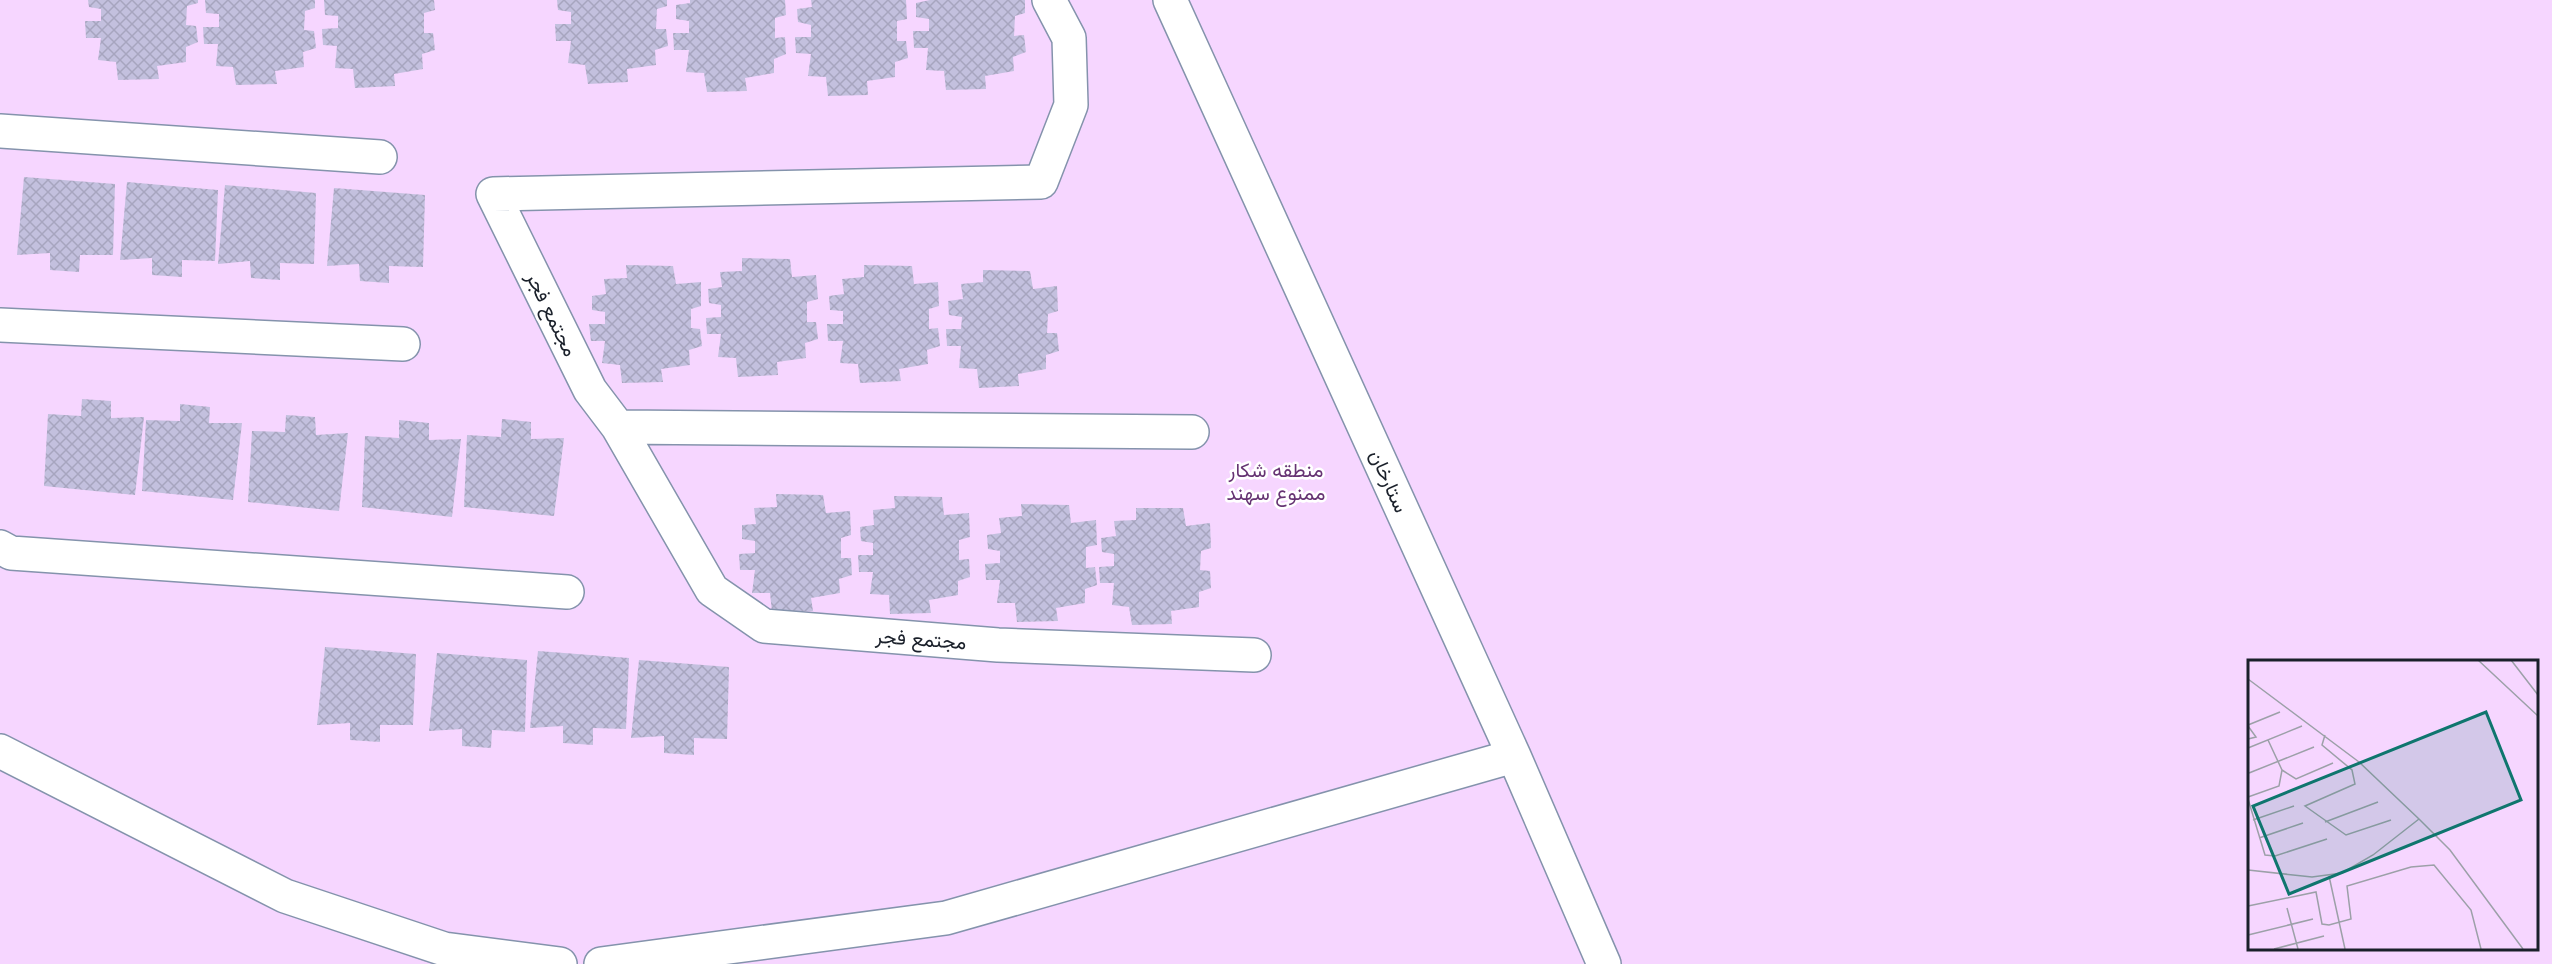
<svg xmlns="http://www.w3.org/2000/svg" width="2552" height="964" font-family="Inter,Vazirmatn,sans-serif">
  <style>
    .green { fill: #f6d6ff; fill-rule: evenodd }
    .building { fill: url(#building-cross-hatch) }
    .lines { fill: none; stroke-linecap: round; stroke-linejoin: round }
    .minor-casing { stroke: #8493ac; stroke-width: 36 }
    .minor { stroke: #fff; stroke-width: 33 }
    .labels { text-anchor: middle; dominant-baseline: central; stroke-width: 5; stroke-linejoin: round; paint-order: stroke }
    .street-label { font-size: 20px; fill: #1a202a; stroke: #fff }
    .park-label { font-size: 20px; fill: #663373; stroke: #fff }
    .inset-road { fill: none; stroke: #9ca0a8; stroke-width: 1.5 }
    .view { fill: #0f766e; fill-opacity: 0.15; stroke: #0f766e; stroke-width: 3 }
    .inset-edge { fill: none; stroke: #1a202a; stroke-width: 3 }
  </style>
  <defs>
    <pattern id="building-cross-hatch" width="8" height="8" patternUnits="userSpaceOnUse" patternTransform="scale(1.5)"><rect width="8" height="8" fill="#c3c0de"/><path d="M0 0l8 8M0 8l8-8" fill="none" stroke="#a7a5bf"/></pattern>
  </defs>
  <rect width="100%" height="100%" fill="#f3f6fc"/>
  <path class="green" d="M0,0h2552v964h-2552zM2249,661h287v287h-287z"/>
  <path class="building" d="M88,0h110v3l-11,3 -1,19 10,1 2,16 -12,5v15l-29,4 2,13 -41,1 -2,-18 -18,-2 3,-22h-15l-1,-17h16v-12l-12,-2z
    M205,0h110v8l-10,3 -1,19 10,1 2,17 -13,4 1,15 -29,4 2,13 -41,1 -3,-18 -17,-1 2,-22h-14l-1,-17h16v-13l-13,-1z
    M324,0h110l1,10 -11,3v20h9l2,17 -13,4 1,15 -29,5 1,12 -40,2 -2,-19 -18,-1 2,-22 -14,-1 -1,-16 16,-1v-12l-13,-1z
    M557,0h110v6l-10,3 -1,20h10l2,17 -13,4 1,15 -29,4 1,13 -40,2 -3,-19 -17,-2 3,-22h-15l-1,-17h16v-12l-13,-2z
    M690,0h95l1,15 -11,3v20l10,-1 1,17 -12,5v14l-29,5 2,13 -40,1 -3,-19 -18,-1 3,-22h-15l-1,-17h16v-12l-13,-2v-14l14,-2z
    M811,0h95l1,19 -10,2v20h9l2,17 -13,4v15l-28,4 1,14 -40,1 -2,-19 -18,-1 3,-22 -15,-1 -1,-16h16v-12l-13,-3 -1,-13 15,-2z
    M930,0h95v13l-10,3 -1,20 10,-1 2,17 -13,5 1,14 -29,5 1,13 -40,1 -2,-19 -18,-1 2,-22h-14l-1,-17h16v-12l-13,-2v-14z
    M24,177l91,7 -2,71h-33l-1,17 -29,-2v-17l-33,2z
    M127,182l91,8 -3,71 -33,-1v17l-30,-2v-17l-32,2z
    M225,185l91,8 -2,71 -34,-1v17l-29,-2 -1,-17 -32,3z
    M334,188l91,7 -2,72 -34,-1v17l-29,-2 -1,-17 -32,2z
    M742,258l48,1 2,18 24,-2 2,24 -11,3v20h9l2,17 -13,4 1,15 -29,4 1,13 -40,2 -2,-19 -18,-1 3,-23h-14l-1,-16 15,-1v-12l-12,-2 -1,-14 14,-2 -2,-15 22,-1z
    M626,265l47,1 3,18 25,-2v24l-10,3v19l9,1 2,17 -13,4 1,15 -29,4 2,13 -41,1 -2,-18 -18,-2 3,-22h-14l-2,-17h16v-12l-13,-2v-14l14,-2 -2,-15 23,-1z
    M864,265l48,1 2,18 24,-2 1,24 -10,3v20l9,-1 2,18 -13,4 1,14 -29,5 2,12 -41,2 -2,-19 -18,-1 3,-22h-15l-1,-17h16v-13l-13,-1 -1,-14 15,-2 -2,-15 22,-2z
    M983,270l47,1 3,18 24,-3 1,25 -10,3 -1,19h10l2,18 -13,4v14l-28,5 1,12 -40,2 -2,-19 -18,-1 2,-22h-14l-1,-17h15l1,-12 -13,-2 -1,-14 15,-2 -2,-15 22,-2z
    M82,399l29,2v17l33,-1 -9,78 -91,-9 4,-72 33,2z
    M180,404l30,3 -1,16h33l-9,77 -91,-9 4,-71 34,1z
    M286,415l29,2 1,18 32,-2 -9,78 -91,-9 4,-71 33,1z
    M502,419l29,3v17l33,-1 -10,78 -90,-9 3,-72 34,2z
    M399,420l30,3v17l32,-1 -9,78 -90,-10 3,-71 34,2z
    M776,494l47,1 3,18 24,-2 1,24 -10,3v20h10l1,17 -13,4 1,14 -29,5 2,13 -41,1 -2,-19h-18l3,-23h-15l-1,-16 16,-1v-12l-13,-2v-14l14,-1 -2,-16 23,-1z
    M894,496l48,1 2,18 25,-2 1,24 -11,3v20l10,-1 1,18 -12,4v14l-29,5 2,13 -41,1 -1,-19 -19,-1 3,-22h-14l-1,-17h15v-12l-12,-2 -1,-14 14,-2 -1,-15 22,-2z
    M1021,504l48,1 2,18 25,-3 1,25 -11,2v21l9,-1 2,18 -12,4v14l-29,5 2,13 -41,1 -2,-19h-18l3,-23h-14l-1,-16 15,-1v-12l-12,-2 -1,-14 14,-2 -2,-15 23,-2z
    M1136,508h47l3,18 24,-3 1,25 -10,3 -1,19 10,1 1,17 -12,4v15l-28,4 1,13 -40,1 -3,-18 -17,-2 2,-22h-14l-1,-16 15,-1v-12l-12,-2 -1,-14 15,-2 -2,-15 22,-1z
    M325,647l91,7 -3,71h-33v17l-30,-2v-17l-33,2z
    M538,651l91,7 -3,71 -33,-1v17l-30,-2v-17l-33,2z
    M437,653l90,7 -2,72 -33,-2 -1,18 -29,-2v-17l-33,2z
    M639,660l90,7 -2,72 -33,-1v17l-30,-2v-17l-33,2z"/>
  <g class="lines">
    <g class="minor-casing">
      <path id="minor" d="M1049,0l20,38 2,67 -30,77 -548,12 97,196 28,37 94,163 52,36 234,19 256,10
        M1170,0l344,756 90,208
        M0,131l380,26
        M0,325l403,19
        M618,427l574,5
        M0,547l11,6 556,39
        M0,751l285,145 159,53 116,15
        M601,964l345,-46 568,-162"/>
    </g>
    <use href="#minor" class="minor"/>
  </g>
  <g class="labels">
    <g class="street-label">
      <text transform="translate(552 314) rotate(64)">مجتمع فجر</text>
      <text transform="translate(1389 481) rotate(66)">ستارخان</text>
      <text transform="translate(921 639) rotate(4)">مجتمع فجر</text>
    </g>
    <g class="park-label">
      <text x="1276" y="470">منطقه شکار<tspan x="1276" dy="23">ممنوع سهند</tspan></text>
    </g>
  </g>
  <g transform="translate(2248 660)">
    <rect width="290" height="290" fill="#f3f6fc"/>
    <path d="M0,0h289v289h-289z" fill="#f6d6ff"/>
    <path class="inset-road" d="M230,0l60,56M263,0l27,35M0,19l111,83 60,57 31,31 73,99M0,65l32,-13M0,66l8,11 -8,2M77,75l-3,10 30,25 3,14 -50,22 41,29 45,-15M0,88l54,-22M34,110l14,9 37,-16M1,113l65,-26M0,137l31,-11 3,-16 -14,-30M0,139l17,56 10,1 52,-17M5,160l41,-14M77,162l53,-20M11,178l44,-15M0,210l64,7 30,-4 31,-18 46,-36M81,216l16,73M0,246l68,-14 6,32 7,1 22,-6 -4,-33 64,-19 23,-2 37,45 10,39M39,248l11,41M0,275l65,-16M26,289l50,-13"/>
    <path class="view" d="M238,52l35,88 -232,94 -36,-88z"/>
    <rect width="290" height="290" class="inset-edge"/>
  </g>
</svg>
